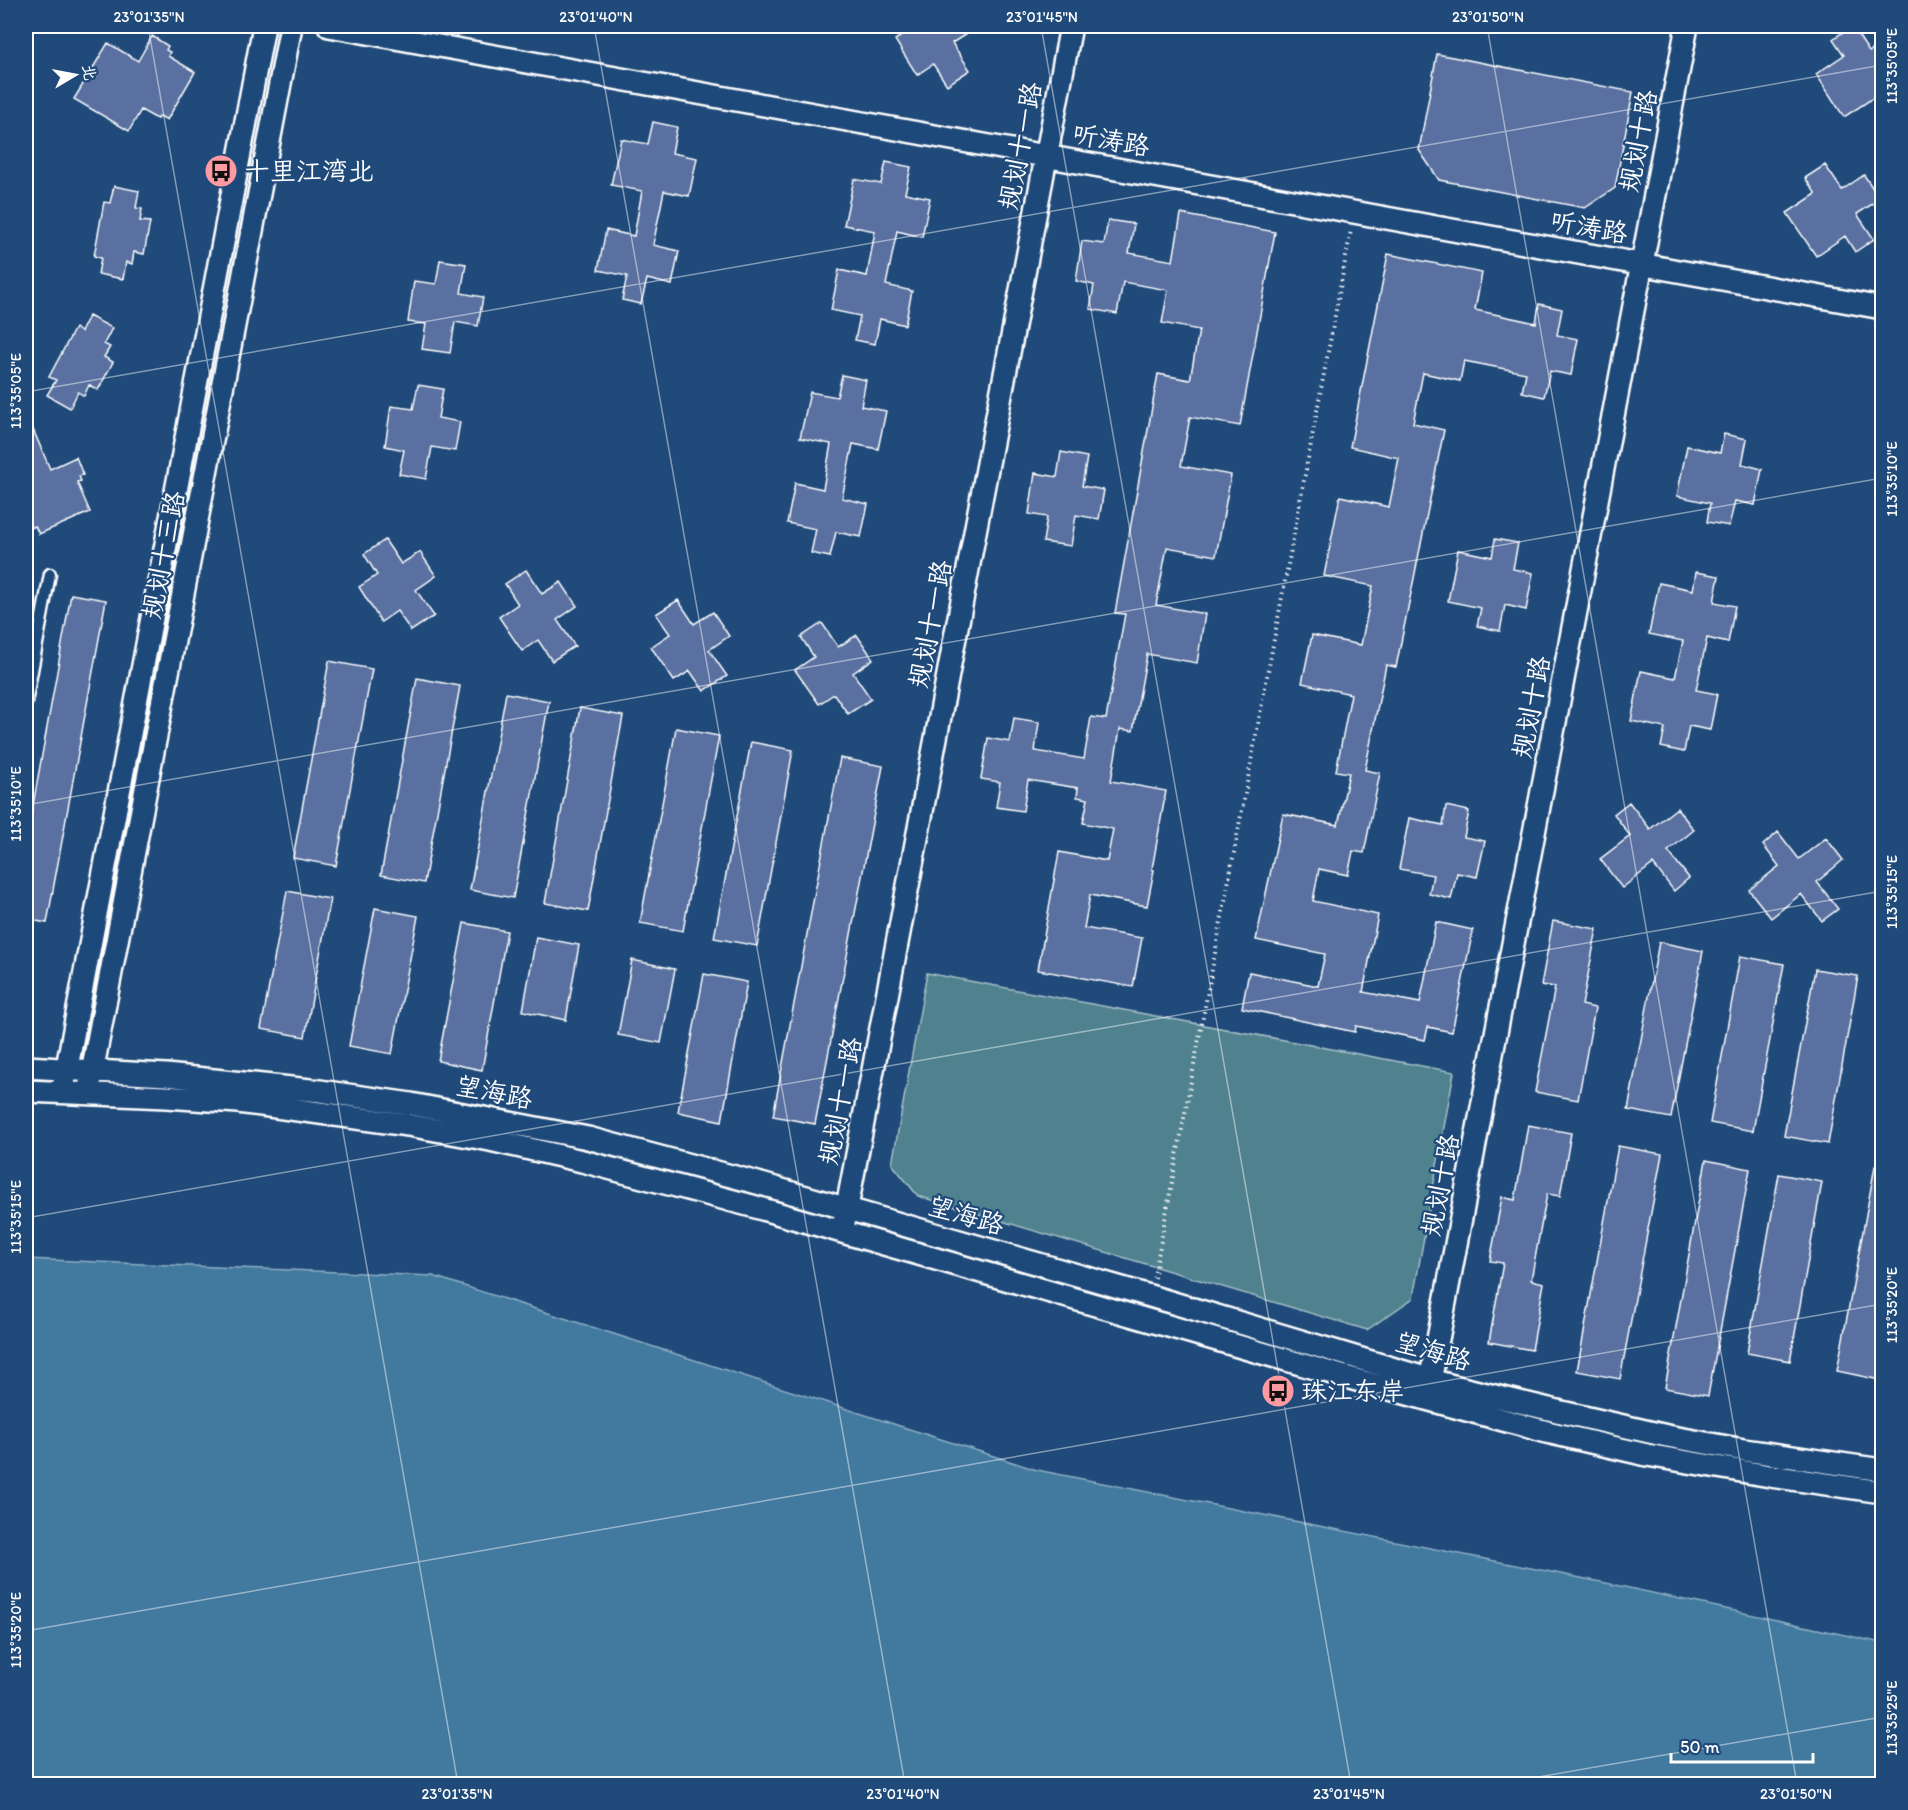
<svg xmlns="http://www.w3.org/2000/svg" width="1908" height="1810" font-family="Itim,'LXGW WenKai TC',sans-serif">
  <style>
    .green { fill: #4f828e; stroke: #a7c0c6; stroke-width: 1.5 }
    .water { fill: #42799f; stroke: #8eafc5; stroke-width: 1.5 }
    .building { fill: #5a70a0; stroke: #fff; stroke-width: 1.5 }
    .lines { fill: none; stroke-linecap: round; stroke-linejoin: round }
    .lane-casing { stroke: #fff; stroke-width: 15 }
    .street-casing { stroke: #fff; stroke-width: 26 }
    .path { stroke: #fff; stroke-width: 4; stroke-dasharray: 1.5 4.5; stroke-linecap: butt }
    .lane { stroke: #1f4a7a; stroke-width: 10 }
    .street { stroke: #1f4a7a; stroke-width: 21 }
    .ticks { fill: none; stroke: #fff; stroke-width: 1.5; stroke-opacity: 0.45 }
    .labels { text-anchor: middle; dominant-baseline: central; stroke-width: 4.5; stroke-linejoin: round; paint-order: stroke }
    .street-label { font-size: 26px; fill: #fff; stroke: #1f4a7a }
    .poi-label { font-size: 26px; fill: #fff; stroke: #1f4a7a; text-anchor: start }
    .neatline { fill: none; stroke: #fff; stroke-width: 2 }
    .ticks-label { font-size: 15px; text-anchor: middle; fill: #fff }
  </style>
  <rect width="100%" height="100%" fill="#1f4a7a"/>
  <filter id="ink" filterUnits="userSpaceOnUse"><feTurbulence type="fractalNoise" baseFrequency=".0167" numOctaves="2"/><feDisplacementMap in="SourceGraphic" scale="12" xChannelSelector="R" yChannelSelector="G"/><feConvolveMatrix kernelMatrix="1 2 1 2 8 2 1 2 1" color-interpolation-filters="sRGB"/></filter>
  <g filter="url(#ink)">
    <path class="green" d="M927,973l527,99 -41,226 -46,32 -449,-134 -26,-32z"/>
    <path class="water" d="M26,1259l407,17 604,194 569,113 276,60v141h-1856z"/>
    <path class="building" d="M917,26h62l-27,17 18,27 -23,15 -14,-21 -16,11 -22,-35z
      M1852,26l17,26 13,-9v69l-9,-14 -29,19 -28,-43 28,-19 -11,-16z
      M152,36l16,10 -2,4 4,2 -2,4 27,16 -28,48 -7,-4 -3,3 -16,-9 -12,21 -55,-32 34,-56 30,18z
      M1437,54l196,38 -18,96 -30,20 -146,-28 -20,-30z
      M653,122l24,5 -5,26 25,5 -8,38 -25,-5 -11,54 26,6 -7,34 -25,-6 -6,25 -19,-4 5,-24 -29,-6 8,-40 28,6 8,-45 -31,-6 10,-46 27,5z
      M886,162l25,5 -6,26 25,5 -8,39 -25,-6 -11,54 26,6 -7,34 -25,-6 -5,25 -20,-4 5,-24 -29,-6 8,-40 28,6 8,-45 -31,-6 10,-46 27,5z
      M1825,165l17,25 22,-15 16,24 -23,15 17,25 -19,13 -10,-16 -29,20 -29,-43 29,-19 -11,-16z
      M114,186l25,5 -3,17 6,1 -2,12 10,1 -6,32 -10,-2 -2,12 -6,-2 -3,17 -25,-5 3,-16 -7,-2 10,-54 6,1z
      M1181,214l94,18 -35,194 -50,-9 -9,49 50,9 -15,81 -49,-9 -11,58 49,9 -8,49 -50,-9 -14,77 -13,-2 -9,52 55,10 -14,78 2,1 -7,36 -57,-11 -6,33 58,10 -9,49 -95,-17 21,-118 48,9 6,-32 -30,-6 5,-24 -11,-2 1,-9 -50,-8 -5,31 -27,-4 4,-25 -19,-3 7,-41 22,4 4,-24 25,4 -4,29 49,8 7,-42 15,2 19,-105 -10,-1 43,-239 32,6 9,-50 -37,-7 6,-33 -45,-8 -6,32 -27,-5 4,-24 -18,-4 6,-40 22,3 4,-24 26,4 -5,29 44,8z
      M1388,254l94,19 -7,37 61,13 3,-19 23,5 -5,26 21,4 -7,36 -21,-4 -6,26 -22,-5 4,-19 -62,-12 -4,20 -37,-8 -10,50 31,7 -48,237 -10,-2 -21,105 15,3 -16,80 -11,-2 -5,24 -29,-6 -6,32 65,14 -15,77 57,11 16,-81 37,8 -21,102 -24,-5 -3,13 -69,-14 -1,6 -113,-24 7,-36 69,14 7,-32 -69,-14 27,-126 55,11 11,-52 -13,-2 15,-77 -49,-11 10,-48 49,10 12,-59 -49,-10 16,-80 49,11 10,-49 -49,-11z
      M440,260l26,4 -5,29 22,4 -5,29 -23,-4 -5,31 -28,-4 4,-25 -18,-2 6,-41 22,3z
      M89,316l23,12 -8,16 6,3 -6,10 9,5 -15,28 -9,-5 -5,11 -6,-4 -8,16 -23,-13 9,-15 -7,-3 26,-49 6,4z
      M842,375l24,5 -5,26 25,5 -8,38 -25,-5 -11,54 26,6 -7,33 -25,-5 -6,25 -19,-4 5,-24 -29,-6 8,-40 28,6 8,-45 -31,-6 10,-46 27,5z
      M418,385l25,4 -5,29 22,4 -5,29 -23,-4 -6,32 -27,-5 5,-24 -19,-4 6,-40 22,3z
      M26,413l24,56 26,-12 7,18 -4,1 2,5 -4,1 13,30 -51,22 -4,-8 -4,2 -5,-14z
      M1724,434l23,5 -5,25 20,5 -7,36 -20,-4 -6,25 -22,-4 3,-19 -33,-7 10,-50 33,7z
      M1061,452l26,5 -5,29 22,4 -5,29 -23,-4 -5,31 -28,-4 4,-25 -18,-3 6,-41 22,4z
      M1495,539l23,4 -5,26 20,4 -7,37 -21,-5 -5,26 -23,-5 4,-18 -33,-7 10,-51 34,7z
      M385,540l16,24 19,-12 16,24 -20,14 18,26 -23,15 -14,-20 -16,11 -22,-35 18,-12 -13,-21z
      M526,570l16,24 19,-12 16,24 -20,14 18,26 -23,15 -14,-21 -16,11 -23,-34 19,-13 -13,-20z
      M1696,572l23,4 -5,26 21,4 -7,37 -21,-5 -11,52 21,4 -7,36 -21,-4 -5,26 -23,-5 4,-19 -34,-7 10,-50 34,7 8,-37 -34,-7 10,-51 34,7z
      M71,594l35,6 -59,323 -21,-4v-75z
      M678,600l16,24 19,-12 16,24 -20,14 18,26 -23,15 -14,-20 -16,10 -23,-34 19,-13 -14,-20z
      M822,623l16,24 19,-12 16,24 -20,14 18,26 -23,15 -14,-20 -15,10 -24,-34 19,-13 -13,-20z
      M329,661l43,8 -36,197 -43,-8z
      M417,678l43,8 -36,197 -43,-8z
      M506,693l43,8 -36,197 -43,-8z
      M580,708l43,8 -35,195 -43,-8z
      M676,728l43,8 -36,195 -43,-8z
      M751,742l42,8 -36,196 -43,-8z
      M840,758l43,8 -68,358 -42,-8z
      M1629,802l21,27 27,-21 17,22 -26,21 21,27 -15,13 -21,-27 -31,24 -22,-29 30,-23 -16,-22z
      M1446,806l23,5 -5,26 21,4 -8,36 -20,-4 -6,26 -22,-5 4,-19 -34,-6 10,-51 34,7z
      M1778,832l21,27 27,-21 17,22 -26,22 21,27 -16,12 -21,-27 -30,24 -22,-28 30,-24 -16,-21z
      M287,891l43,8 -25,138 -44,-8z
      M375,908l43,8 -26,138 -43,-8z
      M1553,921l44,8 -15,76 13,3 -17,92 -43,-8 20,-105 -14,-2z
      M464,923l43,8 -25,139 -44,-9z
      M536,937l43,8 -13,75 -43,-9z
      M1659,942l44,9 -32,167 -43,-8z
      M1740,956l44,8 -31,167 -43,-8z
      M632,960l43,9 -14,74 -43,-8z
      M1815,969l43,7 -30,168 -44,-8z
      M704,974l43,8 -25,139 -44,-9z
      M1528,1125l43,8 -11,63 -13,-2 -16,86 13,3 -12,67 -43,-8 14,-79 -13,-2 12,-64 13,3z
      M1618,1146l44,8 -42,225 -43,-8z
      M1706,1160l44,9 -42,227 -43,-8z
      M1875,1166l7,1v198l-2,15 -43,-9z
      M1779,1174l43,8 -32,179 -43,-8z"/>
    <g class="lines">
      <g class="lane-casing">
        <path id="lane" d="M26,703l24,-129"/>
      </g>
      <g class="street-casing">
        <path id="street" d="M329,26l1553,282
          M26,1067l140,8 154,16 91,13 177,34 166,44 396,114 295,88 112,27 110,25 77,14 138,20
          M64,1083l200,-1057
          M90,1083l201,-1057
          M26,1091l140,6 72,5 170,23 82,15 92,21 170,45 590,170 205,56 100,23 123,21 112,16
          M844,1223l227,-1197
          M1428,1392l259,-1366"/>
      </g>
      <path class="path" d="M1154,1278l197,-1048"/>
      <use href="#lane" class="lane"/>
      <use href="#street" class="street"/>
    </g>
  </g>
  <path class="ticks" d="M148,26l310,1758M594,26l311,1758M1041,26l310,1758M1487,26l310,1758M26,392l1856,-327M26,805l1856,-327M26,1218l1856,-327M26,1631l1856,-327M1498,1784l384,-67"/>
  <defs>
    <g id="bus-disc" transform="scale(1.725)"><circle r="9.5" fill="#ff9aa2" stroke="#1f4a7a"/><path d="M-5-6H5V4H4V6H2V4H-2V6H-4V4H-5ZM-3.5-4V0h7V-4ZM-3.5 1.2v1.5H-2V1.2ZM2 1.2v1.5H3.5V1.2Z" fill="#111"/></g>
  </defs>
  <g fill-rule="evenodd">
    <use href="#bus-disc" x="221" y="171"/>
    <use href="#bus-disc" x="1278" y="1391"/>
  </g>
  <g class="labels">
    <g class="street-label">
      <text transform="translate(1111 140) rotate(10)">听涛路</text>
      <text transform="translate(1638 141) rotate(-79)">规划十路</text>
      <text transform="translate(1020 146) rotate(-79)">规划十一路</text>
      <text transform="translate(1589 227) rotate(10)">听涛路</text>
      <text transform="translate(163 555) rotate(-79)">规划十三路</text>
      <text transform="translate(930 624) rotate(-79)">规划十一路</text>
      <text transform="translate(1531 707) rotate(-79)">规划十路</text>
      <text transform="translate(494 1092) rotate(11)">望海路</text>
      <text transform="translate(840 1101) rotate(-79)">规划十一路</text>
      <text transform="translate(1440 1185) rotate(-79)">规划十路</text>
      <text transform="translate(966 1215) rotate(16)">望海路</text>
      <text transform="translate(1433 1351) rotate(16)">望海路</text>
    </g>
    <g class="poi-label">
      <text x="244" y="171">十里江湾北</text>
      <text x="1301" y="1391">珠江东岸</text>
    </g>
  </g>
  <rect width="1908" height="1810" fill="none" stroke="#1f4a7a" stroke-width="66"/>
  <g transform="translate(75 75) rotate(80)" stroke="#1f4a7a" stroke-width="4.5" paint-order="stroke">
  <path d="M0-4.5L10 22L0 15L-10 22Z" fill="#ffffff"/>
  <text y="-9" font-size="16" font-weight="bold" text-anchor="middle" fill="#ffffff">北</text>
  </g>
  <path d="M1671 1753v9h142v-9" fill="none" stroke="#ffffff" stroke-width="3"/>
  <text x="1680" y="1753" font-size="18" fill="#ffffff" stroke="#1f4a7a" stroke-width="4.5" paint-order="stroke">50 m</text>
  <rect x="33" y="33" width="1842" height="1744" class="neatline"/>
  <g class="ticks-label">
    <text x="149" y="22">23°01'35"N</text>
    <text x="596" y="22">23°01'40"N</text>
    <text x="1042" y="22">23°01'45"N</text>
    <text x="1488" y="22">23°01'50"N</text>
    <text transform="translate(1892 66) rotate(-90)" y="5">113°35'05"E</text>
    <text transform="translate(16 391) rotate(-90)" y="5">113°35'05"E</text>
    <text transform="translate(1892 479) rotate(-90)" y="5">113°35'10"E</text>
    <text transform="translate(16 804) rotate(-90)" y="5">113°35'10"E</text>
    <text transform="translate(1892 892) rotate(-90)" y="5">113°35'15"E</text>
    <text transform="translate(16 1217) rotate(-90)" y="5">113°35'15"E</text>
    <text transform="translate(1892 1305) rotate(-90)" y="5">113°35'20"E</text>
    <text transform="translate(16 1630) rotate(-90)" y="5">113°35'20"E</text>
    <text transform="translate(1892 1718) rotate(-90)" y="5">113°35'25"E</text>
    <text x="457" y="1799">23°01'35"N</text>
    <text x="903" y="1799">23°01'40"N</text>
    <text x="1349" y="1799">23°01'45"N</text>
    <text x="1796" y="1799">23°01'50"N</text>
  </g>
</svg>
